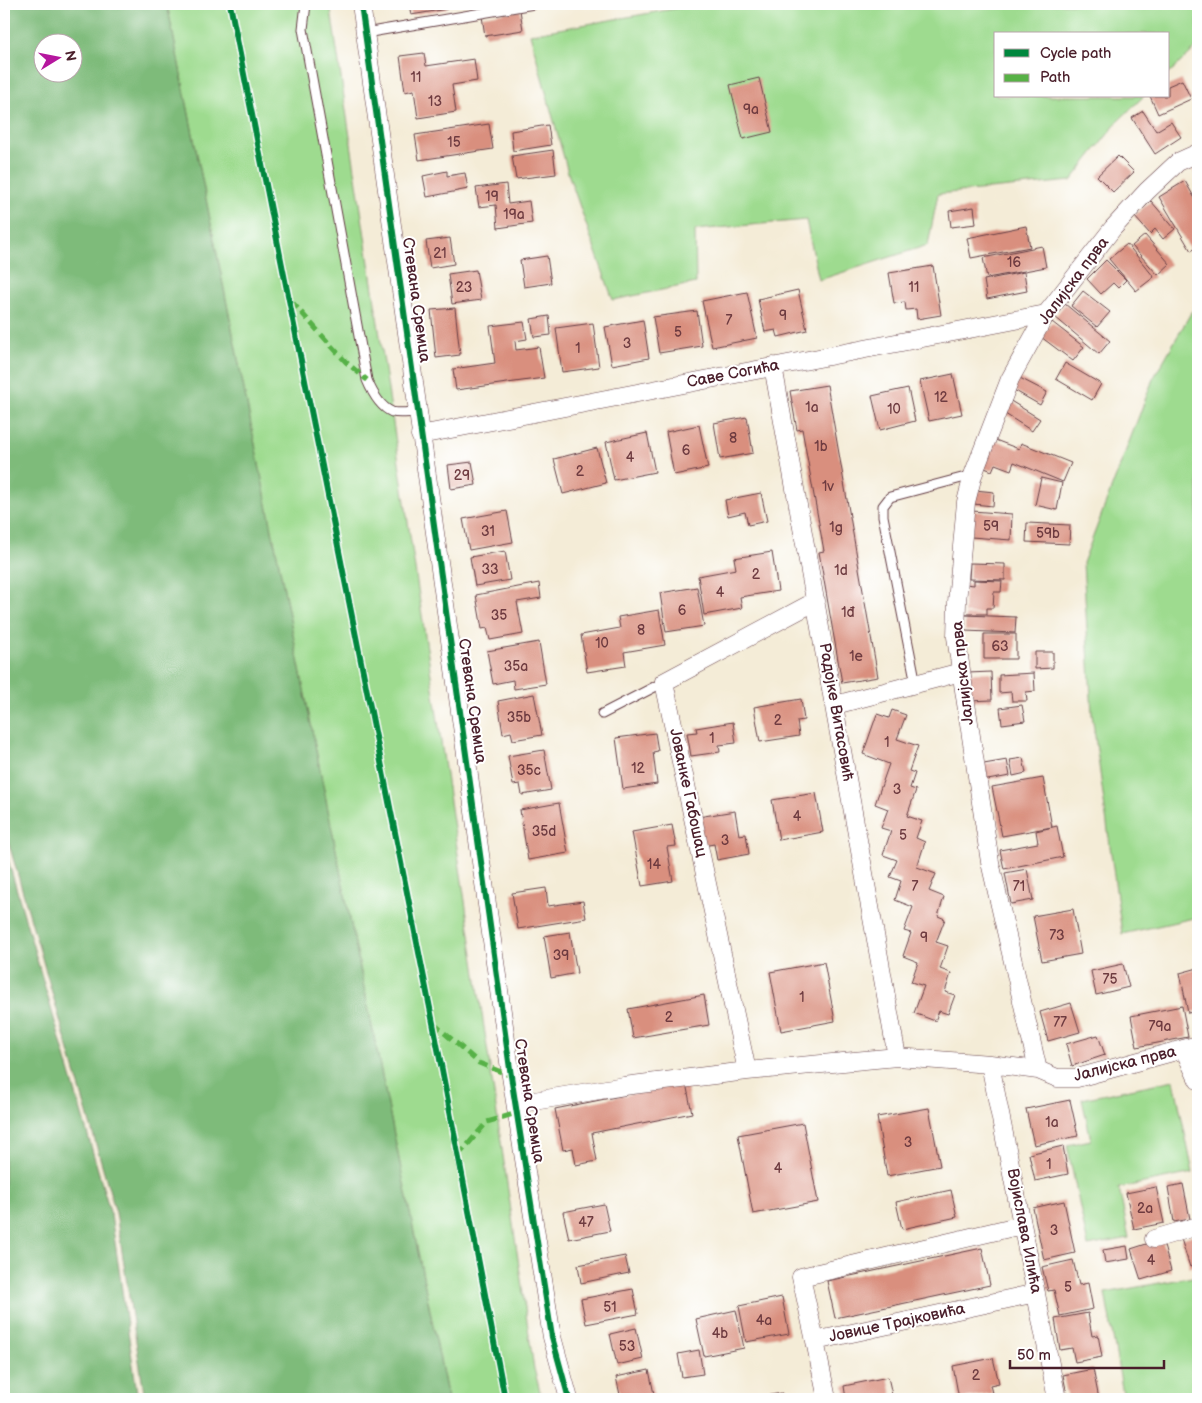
<svg xmlns="http://www.w3.org/2000/svg" width="1202" height="1403" font-family="'Balsamiq Sans',sans-serif">
  <style>
    .green { fill: #9edb8f; stroke: #747d5d }
    .forest { fill: #7ebb7a; stroke: #646d52; fill-rule: evenodd }
    .building { fill: #d98f7e }
    .lines { fill: none; stroke-linecap: round; stroke-linejoin: round }
    .service-casing { stroke: #643e45; stroke-width: 11 }
    .minor-casing { stroke: #643e45; stroke-width: 19 }
    .service { stroke: #fff; stroke-width: 9 }
    .minor { stroke: #fff; stroke-width: 18 }
    .quiet { stroke: #57b146; stroke-width: 5; stroke-dasharray: 10 5; stroke-linecap: butt }
    .cycleway-casing { stroke: #fff; stroke-width: 9 }
    .cycleway { stroke: #00873e; stroke-width: 6 }
    .labels { text-anchor: middle; dominant-baseline: central; stroke-width: 4; stroke-linejoin: round; paint-order: stroke }
    .number-label { font-size: 14px; fill: #6e3b40 }
    .street-label { font-size: 16px; fill: #4a1f2b; stroke: #fff }
  </style>
  <rect width="100%" height="100%" fill="#fff"/>
  <filter id="ink" filterUnits="userSpaceOnUse"><feTurbulence type="fractalNoise" baseFrequency=".02" numOctaves="2"/><feDisplacementMap in="SourceGraphic" scale="10" xChannelSelector="R" yChannelSelector="G"/><feConvolveMatrix kernelMatrix="1 2 1 2 8 2 1 2 1" color-interpolation-filters="sRGB"/></filter>
  <filter id="wash" filterUnits="userSpaceOnUse"><feTurbulence type="fractalNoise" baseFrequency=".0096" numOctaves="4" result="noise"/><feDisplacementMap in="SourceGraphic" scale="20" xChannelSelector="R" yChannelSelector="G"/><feGaussianBlur stdDeviation="1.12" result="paint"/><feColorMatrix in="noise" values="0 0 0 0 0 0 0 0 0 0 0 0 0 0 0 0 0 1.4 0 .05"/><feComposite in="paint" operator="in"/></filter>
  <g filter="url(#wash)">
    <rect width="100%" height="100%" fill="#f4ecd7"/>
    <path class="green" d="M167,4h163l163,1083 41,282 8,30h-94l-107,-524z
      M702,4h496v42l-30,28v-40h-172v62h148l-25,24 -48,61 -133,13 -10,51 -109,35 -13,-60 -111,10 1,53 -83,17 -44,-124 -39,-142z
      M1198,306v611l-76,17 -30,-220 -9,-151 70,-184 39,-68z
      M1174,1080l19,93 -74,15 10,50 -41,8 -21,-101 24,-5 -9,-41z
      M1198,1276v123h-39v-2l-11,2h-24l-19,-106z"/>
    <path class="forest" d="M4,4h163l174,871 107,524h-303l-29,-186 -112,-386zM42,42h30v30h-30z
      M4,846l107,369 27,184h-134z"/>
    <g id="blocks">
      <path class="building" d="M409,4h37l1,5 -36,6z
        M478,4h27v1l-26,4z
        M520,10l3,20 -38,6 -3,-20z
        M424,53l2,13 48,-7 3,22 -25,4 4,27 -38,6 -4,-28 -9,2 -5,-36z
        M759,78l13,54 -29,7 -13,-54z
        M1182,80l9,19 -33,15 -8,-18h18v-10z
        M1143,111l13,20 15,-9 10,15 -26,17 -23,-36z
        M489,124l4,25 -74,11 -4,-25z
        M548,125l3,20 -38,6 -2,-20z
        M553,150l3,24 -40,5 -4,-23z
        M1118,156l16,16 -21,20 -16,-16z
        M1198,167v13l-5,-10z
        M447,171v5l18,-3 3,16 -41,8 -4,-21z
        M1185,181l13,23v43l-7,4 -32,-54z
        M506,184l2,20 21,-3 3,22 -34,5 -2,-23 -17,2 -3,-19z
        M1151,201l24,28 -12,10 -8,-10 -5,5 -16,-18z
        M974,207l2,17 -25,3 -2,-16z
        M1026,226l4,21 -59,11 -4,-20z
        M1145,235l25,29 -12,11 -26,-29z
        M450,238l4,26 -24,4 -4,-27z
        M1127,244l27,33 -18,14 -27,-32z
        M1042,246l4,21 -59,11 -4,-20z
        M547,256l4,27 -27,4 -4,-27z
        M1106,260l20,20 -8,8 -5,-5 -12,11 -14,-15z
        M933,266l8,49 -24,4 -1,-10 -10,1 -1,-8 -11,1 -5,-30z
        M476,270l5,30 -29,4 -4,-30z
        M1024,272l3,19 -40,8 -3,-19z
        M798,290l9,40 -29,7 -2,-7 -11,2 -7,-33z
        M1083,291l27,21 -13,15 -26,-21z
        M747,292l10,46 -45,9 -10,-46z
        M1065,304l45,37 -11,13 -44,-37z
        M455,308l5,47 -24,3 -5,-48z
        M697,311l5,35 -43,7 -6,-36z
        M549,316l2,19 -17,2 -3,-18z
        M643,320l6,38 -37,7 -7,-38z
        M524,322l3,17 -12,2 1,9 23,-3 5,31 -88,12 -3,-21 42,-6 -5,-37z
        M1052,322l32,25 -11,14 -32,-24z
        M593,323l6,44 -37,5 -6,-44z
        M1065,363l36,21 -9,16 -36,-21z
        M953,374l9,40 -33,7 -9,-40z
        M1018,377l29,15 -7,13 -28,-16z
        M827,385l51,292 -36,6 -23,-131 5,-1 -22,-122 -5,1 -7,-39z
        M908,388l7,33 -35,9 -8,-34z
        M1009,400l31,19 -8,12 -30,-19z
        M747,417l6,36 -33,6 -6,-36z
        M699,425l9,43 -34,7 -8,-43z
        M647,433l8,39 -41,8 -8,-38z
        M990,438l29,11 2,-6 50,20 -8,19 -49,-20 -3,8 -16,-6 -3,7 -12,-5z
        M597,448l9,35 -43,11 -9,-35z
        M472,462l4,23 -25,4 -3,-24z
        M1041,478l21,5 -5,27 -22,-5z
        M975,490l19,2 -1,14 -20,-2z
        M761,493l6,28 -19,4 -3,-13 -17,4 -3,-16z
        M507,511l6,31 -44,8 -6,-31z
        M972,511l40,3 -1,26 -40,-3z
        M1027,523l43,2 -1,19 -43,-2z
        M505,551l5,29 -35,6 -5,-29z
        M772,552l6,39 -38,6 2,11 -38,7 -6,-39 38,-7 -2,-11z
        M970,563l35,1v16l-36,-1z
        M974,580l28,1 -1,11h-7l-1,16h-6v6h-23l1,-30 9,1z
        M539,583l2,15 -24,4 6,32 -33,6 -3,-12 -5,1 -6,-34z
        M697,587l7,39 -38,6 -6,-39z
        M659,610l6,35 -41,7 2,14 -39,6 -6,-37 39,-7 -2,-11z
        M965,615l51,2 -1,16 -50,-2z
        M984,634h32v25h-32z
        M539,642l7,42 -32,5 -1,-9 -20,4 -6,-33z
        M1035,652h18v16l-18,1z
        M991,672l1,28 -23,1 -1,-28z
        M1034,673l1,18 -9,1 1,9h-15l-1,-9 -12,1v-18z
        M534,694l8,41 -29,5 -2,-8 -8,2 -5,-33z
        M801,699l3,21 -7,1 2,15 -39,6 -6,-35z
        M1022,705l3,16 -23,3 -2,-16z
        M892,710l14,5 -9,24 21,7 -9,25 6,2 -5,15 6,2 -9,26 15,5 -6,17 9,4 -8,25 19,7 -7,17 15,6 -6,19 7,3 -9,23 12,4 -8,23 11,4 -6,19 10,3 -7,19 -9,-3 -4,10 -21,-8 10,-27 -13,-4 7,-20 -15,-6 8,-23 -7,-2 9,-24 -18,-7 6,-19 -11,-4 7,-17 -14,-5 8,-24 -10,-3 7,-19 -13,-5 14,-40 -26,-10 14,-40 12,4z
        M733,722l3,21 -17,2 1,7 -29,4 -4,-23 10,-1 -1,-4z
        M655,733l3,18 -5,1 4,32 -34,5 -7,-51z
        M544,750l7,40 -29,5 -2,-11 -7,1 -5,-29z
        M1023,758l3,15 -13,3 -3,-16z
        M1007,760l3,16 -28,5 -4,-16z
        M1043,778l9,49 -50,9 -10,-49z
        M816,793l7,39 -44,8 -7,-40z
        M559,803l9,50 -40,7 -8,-50z
        M735,811l4,24 7,-1 3,20 -32,6 -3,-16 -11,2 -5,-29z
        M672,825l4,21 -9,1 6,34 -31,5 -10,-54z
        M1057,826l6,31 -59,12 -4,-19 38,-7 -2,-12z
        M1027,869l6,31 -22,4 -6,-31z
        M546,888l2,18 35,-5 3,17 -68,11 -6,-36z
        M1073,909l8,45 -39,7 -9,-45z
        M570,932l7,41 -26,5 -7,-42z
        M824,962l11,59 -54,10 -11,-59z
        M1123,964l6,23 -33,8 -5,-24z
        M1198,968v43l-10,2 -8,-40z
        M704,995l5,30 -76,13 -5,-29z
        M1071,1003l9,29 -32,9 -8,-29z
        M1182,1006l6,31 -51,10 -6,-31z
        M1098,1035l7,20 -33,11 -6,-22z
        M686,1083l6,30 -100,20 5,28 -21,4 -3,-17 -10,2 -8,-41z
        M1070,1100l8,36 -44,9 -8,-36z
        M929,1108l11,58 -53,10 -10,-59z
        M803,1123l15,79 -65,12 -15,-79z
        M1063,1146l5,28 -33,7 -6,-27z
        M1183,1184l7,35 -16,3 -6,-35z
        M1156,1187l8,36 -30,6 -8,-36z
        M951,1190l6,27 -55,12 -6,-27z
        M1064,1201l11,52 -31,7 -11,-52z
        M604,1204l6,27 -41,8 -6,-27z
        M1198,1233v31l-8,3 -9,-28z
        M1162,1239l9,32 -30,9 -10,-31z
        M1127,1246l2,13 -24,4 -2,-13z
        M982,1248l8,37 -155,33 -8,-37z
        M625,1256l4,17 -48,10 -3,-18z
        M1073,1260l6,25 9,-2 5,26 -33,7 -6,-26 -6,1 -6,-24z
        M633,1289l5,25 -52,10 -5,-25z
        M782,1297l7,37 -43,8 -7,-36z
        M736,1310l8,38 -40,8 -8,-37z
        M1088,1313l4,23 6,-1 4,22 -27,5 -3,-14 -12,2 -5,-31z
        M636,1328l7,31 -26,6 -7,-31z
        M699,1350l4,24 -21,3 -4,-23z
        M993,1358l6,25 -9,2 2,8 -33,6 -6,-33z
        M1093,1369l6,30h-31l-5,-24z
        M649,1370l6,29h-34l-5,-22z
        M888,1377l5,22h-47l-2,-13z
        M782,1393l1,6h-24v-2z"/>
    </g>
  </g>
  <g filter="url(#ink)">
    <use href="#blocks" fill-opacity="0" stroke="#643e45" stroke-width="1"/>
    <g class="lines">
      <g class="service-casing">
        <path id="service" d="M306,4l-3,25 64,351c5,12 13,27 25,32 7,2 18,0 25,0
          M365,33l169,-29
          M916,684l-33,-168v-10l7,-9 83,-22
          M602,714l62,-32"/>
      </g>
      <g class="minor-casing">
        <path id="minor" d="M361,4l150,1072 41,261 17,62
          M773,366l124,691
          M420,435l626,-121
          M835,705l126,-33
          M1184,1049l14,31
          M990,1064l67,335
          M1038,1070l-48,-208 -34,-225 1,-35 9,-100 7,-27 37,-96 36,-65 67,-86 34,-37 31,-29 20,-9
          M747,1071l-83,-389 152,-81
          M516,1104l108,-18 123,-15 150,-14 93,7 48,6 19,8h20l121,-33
          M1154,1239l44,-13
          M815,1341l-14,-64 221,-52
          M827,1399l-12,-58 221,-48"/>
      </g>
      <use href="#service" class="service"/>
      <use href="#minor" class="minor"/>
      <path class="quiet" d="M291,301l55,61 21,18
        M433,1023l46,40 32,13
        M458,1156l29,-34 30,-9"/>
      <g class="cycleway-casing">
        <path id="cycleway" d="M230,4l203,1019 72,376
          M361,4l150,1072 41,261 17,62"/>
      </g>
      <use href="#cycleway" class="cycleway"/>
    </g>
  </g>
  <g class="labels">
    <g class="number-label">
      <text x="416" y="77">11</text>
      <text x="435" y="101">13</text>
      <text x="751" y="109">9a</text>
      <text x="454" y="142">15</text>
      <text x="492" y="196">19</text>
      <text x="514" y="214">19a</text>
      <text x="440" y="253">21</text>
      <text x="1014" y="262">16</text>
      <text x="464" y="287">23</text>
      <text x="914" y="287">11</text>
      <text x="783" y="315">9</text>
      <text x="729" y="320">7</text>
      <text x="678" y="332">5</text>
      <text x="627" y="343">3</text>
      <text x="578" y="348">1</text>
      <text x="941" y="397">12</text>
      <text x="812" y="407">1a</text>
      <text x="894" y="409">10</text>
      <text x="733" y="438">8</text>
      <text x="821" y="446">1b</text>
      <text x="686" y="450">6</text>
      <text x="630" y="457">4</text>
      <text x="580" y="471">2</text>
      <text x="462" y="475">29</text>
      <text x="828" y="486">1v</text>
      <text x="991" y="526">59</text>
      <text x="836" y="527">1g</text>
      <text x="488" y="531">31</text>
      <text x="1048" y="533">59b</text>
      <text x="490" y="569">33</text>
      <text x="841" y="570">1d</text>
      <text x="756" y="574">2</text>
      <text x="720" y="592">4</text>
      <text x="682" y="610">6</text>
      <text x="848" y="612">1đ</text>
      <text x="499" y="615">35</text>
      <text x="641" y="630">8</text>
      <text x="602" y="643">10</text>
      <text x="1000" y="646">63</text>
      <text x="856" y="656">1e</text>
      <text x="516" y="666">35a</text>
      <text x="519" y="717">35b</text>
      <text x="778" y="720">2</text>
      <text x="712" y="738">1</text>
      <text x="887" y="742">1</text>
      <text x="638" y="768">12</text>
      <text x="529" y="770">35c</text>
      <text x="897" y="789">3</text>
      <text x="797" y="816">4</text>
      <text x="544" y="831">35d</text>
      <text x="903" y="835">5</text>
      <text x="725" y="840">3</text>
      <text x="654" y="864">14</text>
      <text x="915" y="886">7</text>
      <text x="1019" y="886">71</text>
      <text x="1057" y="935">73</text>
      <text x="924" y="937">9</text>
      <text x="561" y="955">39</text>
      <text x="1110" y="979">75</text>
      <text x="802" y="997">1</text>
      <text x="669" y="1017">2</text>
      <text x="1060" y="1022">77</text>
      <text x="1160" y="1026">79a</text>
      <text x="1052" y="1122">1a</text>
      <text x="908" y="1142">3</text>
      <text x="1049" y="1164">1</text>
      <text x="778" y="1168">4</text>
      <text x="1145" y="1208">2a</text>
      <text x="586" y="1222">47</text>
      <text x="1054" y="1230">3</text>
      <text x="1151" y="1260">4</text>
      <text x="1068" y="1287">5</text>
      <text x="610" y="1307">51</text>
      <text x="764" y="1320">4a</text>
      <text x="720" y="1333">4b</text>
      <text x="627" y="1346">53</text>
      <text x="976" y="1375">2</text>
    </g>
    <g class="street-label">
      <text transform="translate(1074 281) rotate(-53)">Јалијска прва</text>
      <text transform="translate(416 300) rotate(82)">Стевана Сремца</text>
      <text transform="translate(733 374) rotate(-11)">Саве Согића</text>
      <text transform="translate(963 673) rotate(-96)">Јалијска прва</text>
      <text transform="translate(472 701) rotate(82)">Стевана Сремца</text>
      <text transform="translate(836 712) rotate(80)">Радојке Витасовић</text>
      <text transform="translate(688 793) rotate(78)">Јованке Габошац</text>
      <text transform="translate(1125 1064) rotate(-14)">Јалијска прва</text>
      <text transform="translate(529 1101) rotate(81)">Стевана Сремца</text>
      <text transform="translate(1024 1231) rotate(79)">Војислава Илића</text>
      <text transform="translate(897 1323) rotate(-12)">Јовице Трајковића</text>
    </g>
  </g>
  <rect width="1202" height="1403" fill="none" stroke="#fff" stroke-width="20"/>
  <rect x="994" y="32" width="175" height="65" fill="#ffffff" stroke="#b7a5aa"/>
  <rect x="1004" y="49" width="25" height="8" fill="#00873e" stroke="#b7a5aa"/>
  <text x="1040" y="58" font-size="15" fill="#4a1f2b">Cycle path</text>
  <rect x="1004" y="74" width="25" height="8" fill="#57b146" stroke="#b7a5aa"/>
  <text x="1040" y="82" font-size="15" fill="#4a1f2b">Path</text>
  <g transform="translate(58 58) rotate(80)"><circle r="24" fill="#ffffff" stroke="#b7a5aa"/>
  <path d="M0-4L9 19L0 12L-9 19Z" fill="#b5179e"/>
  <text y="-8" font-size="14" font-weight="bold" text-anchor="middle" fill="#4a1f2b">N</text>
  </g>
  <path d="M1010 1360v8h154v-8" fill="none" stroke="#4a1f2b" stroke-width="2.5"/>
  <text x="1017" y="1360" font-size="15" fill="#4a1f2b" stroke="#ffffff" stroke-width="4" paint-order="stroke">50 m</text>
</svg>
